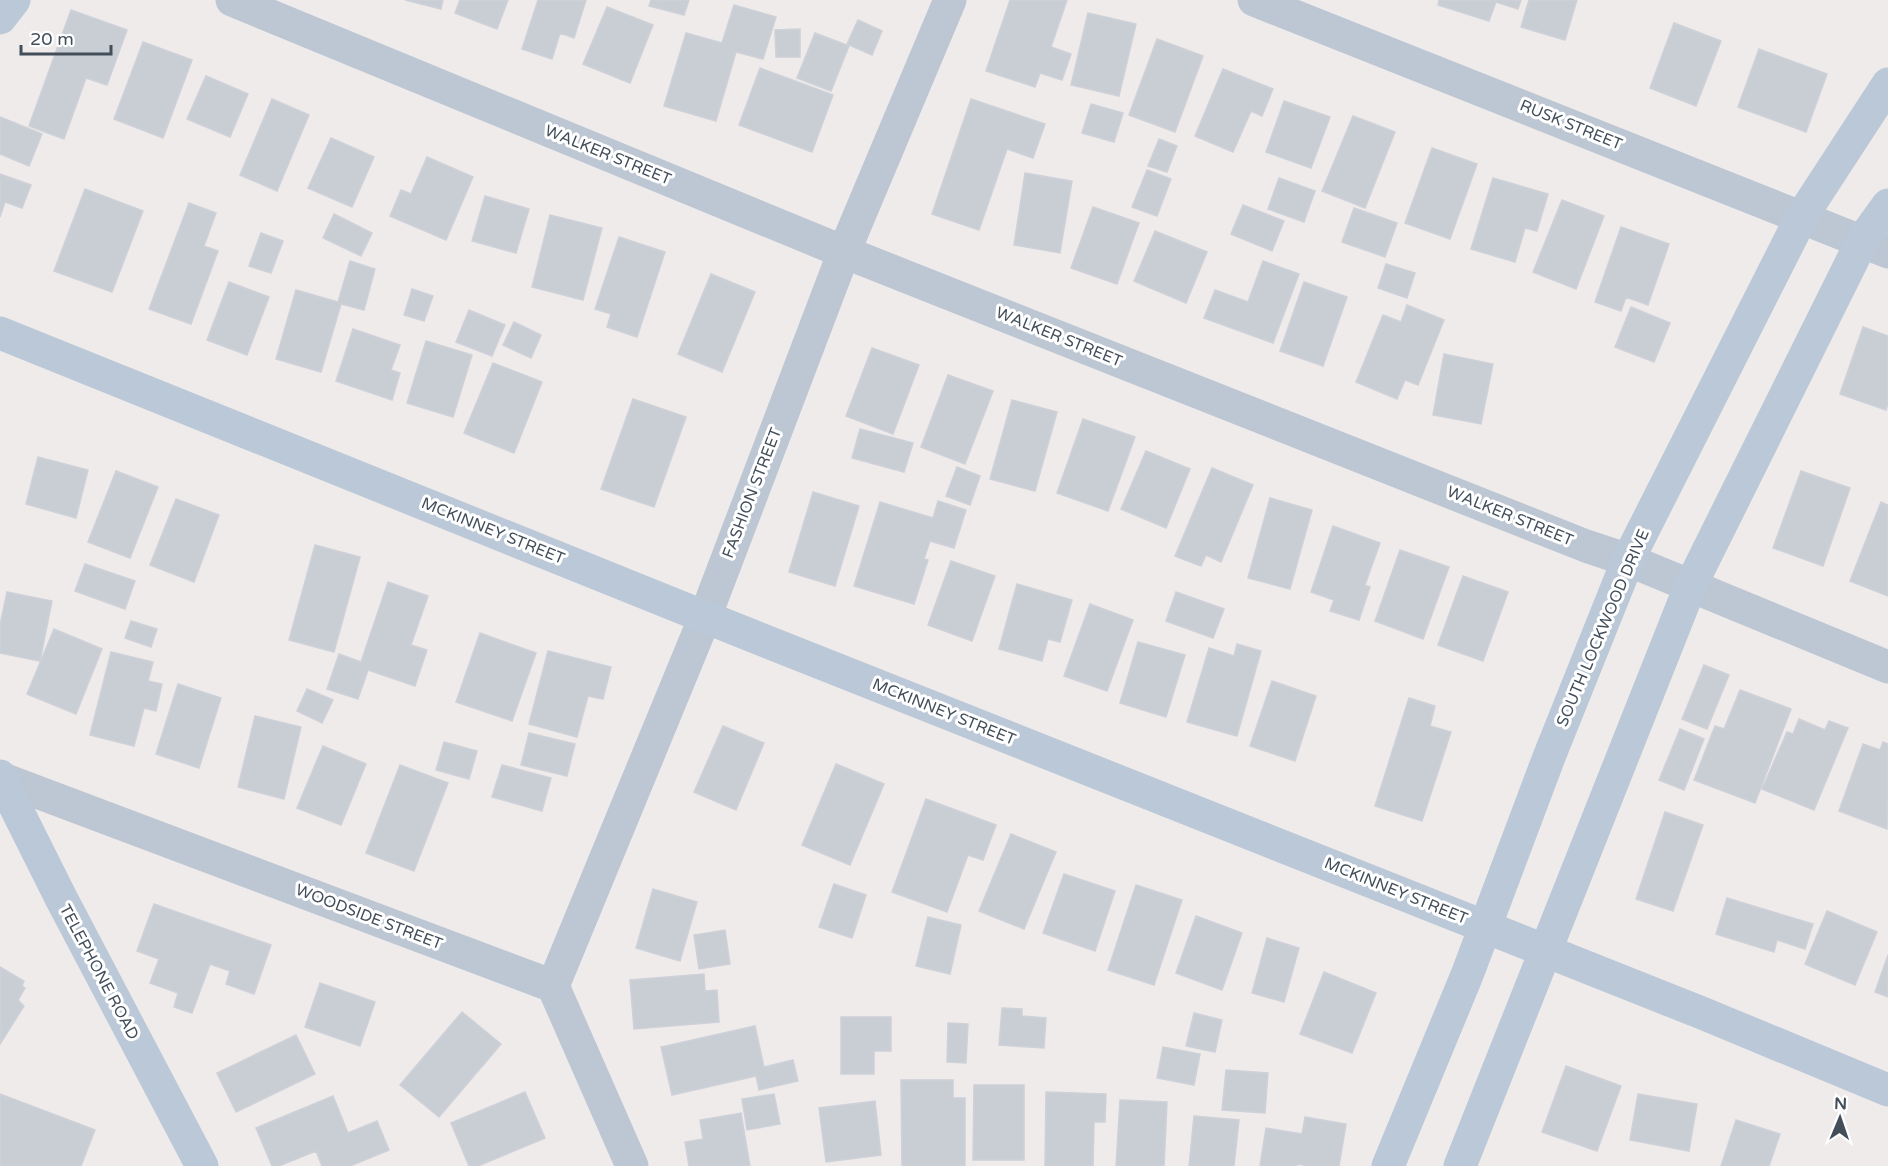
<svg xmlns="http://www.w3.org/2000/svg" width="1888" height="1166" font-family="'Varela Round',sans-serif">
  <style>
    .building { fill: #c9cdd4; stroke: #ced1d8; stroke-width: 1.5 }
    .lines { fill: none; stroke-linecap: round; stroke-linejoin: round }
    .street { stroke: #bdc7d3; stroke-width: 33 }
    .secondary { stroke: #bbc8d7; stroke-width: 33 }
    .labels { text-anchor: middle; dominant-baseline: central; stroke-width: 6; stroke-linejoin: round; paint-order: stroke }
    .street-label { font-size: 16px; fill: #424e5a; stroke: #fff }
  </style>
  <rect width="100%" height="100%" fill="#efebeb"/>
  <path class="building" d="M405,0h38l-2,9z
    M460,0h48l-11,29 -42,-16z
    M538,0h48l-12,38 -14,-5 -8,26 -30,-10z
    M651,0h38l-5,15 -35,-9z
    M1010,0h57l-16,47 20,7 -9,26 -22,-7 -5,14 -49,-16z
    M1439,0h82l-3,9 -22,-7 -7,19 -51,-16z
    M1529,0h48l-12,40 -44,-13z
    M734,5l42,12 -13,42 -27,-7 -20,69 -52,-15 22,-73 36,10z
    M607,7l46,18 -23,58 -47,-19z
    M71,10l56,20 -20,55 -21,-7 -22,61 -35,-13z
    M1088,13l48,11 -17,72 -48,-11z
    M858,20l24,11 -10,24 -25,-11z
    M1674,23l47,18 -25,65 -46,-18z
    M800,29v28h-24l-1,-27z
    M815,33l34,13 -18,45 -34,-13z
    M1157,39l46,17 -28,76 -46,-17z
    M143,42l49,18 -29,78 -49,-19z
    M1759,49l68,25 -21,58 -68,-25z
    M760,68l73,27 -21,57 -73,-27z
    M1223,69l50,20 -11,27 -11,-5 -18,41 -38,-16z
    M206,76l42,18 -18,43 -43,-18z
    M272,99l37,16 -32,76 -37,-16z
    M971,99l74,25 -12,34 -26,-9 -28,81 -47,-16z
    M1284,101l46,16 -19,51 -45,-16z
    M1091,104l32,9 -9,29 -32,-9z
    M1353,116l42,16 -30,76 -43,-17z
    M0,117l42,17 -13,32 -29,-12z
    M331,138l43,19 -22,50 -44,-19z
    M1159,139l18,7 -10,26 -19,-6z
    M1432,148l45,16 -27,75 -45,-16z
    M427,157l46,20 -27,63 -56,-24 11,-26 10,4z
    M1147,170l24,9 -14,37 -25,-9z
    M1025,173l47,8 -12,72 -46,-8z
    M0,174l31,11 -9,23 -17,-6 -5,15z
    M1279,178l36,13 -11,31 -36,-13z
    M1493,178l55,16 -11,37 -12,-3 -10,34 -44,-13z
    M85,189l58,22 -31,81 -58,-21z
    M485,196l44,13 -13,44 -44,-12z
    M1562,200l42,16 -28,73 -43,-17z
    M189,203l27,10 -12,33 14,5 -27,73 -42,-15z
    M1243,205l41,16 -12,30 -41,-17z
    M1093,207l46,16 -22,61 -46,-16z
    M1354,208l43,15 -12,34 -43,-15z
    M334,214l38,19 -11,23 -38,-18z
    M550,215l52,13 -19,72 -51,-13z
    M1621,227l48,17 -21,61 -22,-8 -5,14 -26,-9z
    M1155,231l52,21 -21,51 -52,-22z
    M261,233l22,8 -12,32 -22,-7z
    M619,237l46,15 -28,85 -30,-10 4,-13 -16,-5z
    M350,261l25,8 -11,41 -23,-6 -20,68 -45,-13 20,-69 42,12z
    M1263,261l36,13 -26,69 -69,-25 11,-28 33,12z
    M1386,264l29,9 -8,25 -29,-10z
    M711,274l44,18 -33,80 -44,-18z
    M229,282l40,15 -22,58 -40,-15z
    M1304,282l43,15 -24,69 -43,-15z
    M412,289l21,7 -9,25 -20,-6z
    M1407,305l37,15 -26,65 -13,-5 -8,19 -41,-17 27,-67 18,7z
    M1631,307l39,16 -16,39 -39,-15z
    M469,310l36,15 -13,31 -36,-14z
    M514,322l27,13 -10,23 -28,-13z
    M1863,327l25,9v68l-2,6 -46,-16z
    M353,329l47,16 -9,25 9,3 -8,27 -56,-19z
    M426,341l46,14 -19,62 -46,-14z
    M872,348l47,17 -26,69 -47,-18z
    M1444,354l49,10 -12,60 -48,-9z
    M493,363l49,19 -28,71 -50,-20z
    M948,375l45,16 -28,73 -44,-17z
    M633,399l53,18 -32,90 -53,-18z
    M1012,400l45,12 -22,79 -45,-12z
    M1083,419l52,18 -27,74 -51,-18z
    M860,429l53,14 -9,29 -52,-14z
    M1146,451l44,18 -24,59 -45,-19z
    M38,457l50,13 -12,48 -50,-14z
    M957,467l23,9 -10,29 -24,-9z
    M1212,468l41,17 -32,77 -15,-7 -5,11 -26,-10z
    M116,471l42,16 -28,71 -42,-16z
    M1801,471l49,17 -27,78 -50,-18z
    M813,492l46,14 -24,80 -46,-14z
    M1270,498l42,12 -22,79 -42,-11z
    M176,499l43,16 -25,67 -44,-17z
    M938,501l28,9 -12,38 -24,-7 -6,18 4,1 -14,44 -60,-18 26,-84 53,16z
    M1881,502l7,3v91l-38,-15z
    M1333,526l47,17 -15,42 5,2 -11,33 -29,-9 4,-11 -23,-8z
    M315,545l45,12 -26,95 -45,-12z
    M1400,550l49,17 -26,72 -48,-18z
    M951,561l44,15 -23,65 -44,-16z
    M85,564l50,17 -10,28 -50,-18z
    M1463,576l45,16 -25,69 -45,-16z
    M388,582l40,14 -17,49 16,5 -12,36 -47,-16 -10,29 -31,-10 12,-35 22,8z
    M1017,584l55,16 -12,42 -12,-3 -6,22 -43,-12z
    M7,592l45,9 -12,60 -40,-8v-28z
    M1176,592l48,17 -11,29 -47,-17z
    M1090,604l43,16 -26,71 -43,-15z
    M131,621l26,8 -6,18 -26,-9z
    M54,629l48,20 -26,65 -49,-20z
    M480,633l56,20 -24,68 -56,-19z
    M1138,642l47,13 -19,62 -46,-14z
    M1237,644l24,7 -24,85 -50,-14 22,-74 25,8z
    M548,651l63,16 -8,32 -15,-3 -11,41 -48,-13z
    M111,652l42,10 -5,19 14,3 -6,27 -12,-3 -10,38 -44,-11z
    M1704,665l25,10 -22,54 -25,-10z
    M1272,681l44,15 -21,65 -45,-15z
    M178,684l43,14 -22,70 -43,-14z
    M307,689l26,11 -11,23 -25,-12z
    M1740,690l51,19 -36,94 -61,-23 21,-54 9,3z
    M1409,698l26,8 -5,20 21,6 -29,89 -47,-15z
    M255,716l46,11 -17,72 -46,-12z
    M1799,719l26,11 4,-9 19,7 -34,82 -52,-21 25,-57 6,2z
    M723,726l41,17 -28,67 -42,-18z
    M1680,729l24,10 -20,51 -25,-10z
    M529,733l46,11 -8,32 -46,-11z
    M444,742l33,9 -8,28 -33,-9z
    M1883,742l5,2 -1,85 -48,-18 24,-67 17,6z
    M323,746l43,18 -25,61 -44,-17z
    M836,764l48,20 -34,81 -48,-20z
    M400,765l48,18 -34,88 -48,-18z
    M502,765l49,13 -9,33 -50,-14z
    M926,799l70,26 -13,35 -15,-5 -21,57 -55,-20z
    M1665,812l38,13 -30,86 -37,-12z
    M1011,834l45,18 -32,77 -45,-18z
    M1064,874l51,17 -20,60 -52,-18z
    M834,884l32,11 -14,43 -33,-11z
    M1136,885l46,15 -28,85 -46,-15z
    M653,889l44,13 -17,59 -44,-13z
    M1727,898l86,26 -8,25 -28,-9 -3,12 -58,-18z
    M154,904l117,41 -17,49 -28,-10 4,-13 -20,-7 -18,49 -18,-6 4,-14 -28,-10 9,-24 -22,-8z
    M1827,911l50,21 -22,53 -50,-21z
    M1196,916l46,17 -20,57 -46,-17z
    M928,917l33,8 -11,49 -34,-8z
    M725,930l5,34 -31,5 -5,-34z
    M1267,938l32,10 -15,54 -32,-9z
    M1888,955v42l-13,-5z
    M0,967l24,14 -2,5 3,2 -7,12 6,6 -24,38z
    M1324,972l52,21 -24,60 -52,-19z
    M704,974l1,17 12,-1 2,32 -85,7 -4,-49z
    M320,983l55,19 -15,44 -55,-19z
    M1002,1008l20,1v7l24,2 -2,30 -45,-3z
    M462,1012l39,32 -62,73 -39,-32z
    M1194,1013l28,7 -7,32 -29,-6z
    M841,1017h50v34h-17v23h-33z
    M948,1023l20,1 -2,39 -19,-1z
    M755,1026l9,41 29,-7 5,21 -39,9 -3,-14 -84,19 -11,-48z
    M296,1035l19,39 -79,38 -19,-39z
    M1163,1047l37,7 -6,31 -37,-7z
    M1566,1066l55,20 -24,65 -55,-19z
    M1226,1070l42,3 -3,40 -43,-3z
    M901,1080h52v18h12v68h-63z
    M974,1085h50v75h-51z
    M525,1092l20,46 -67,28h-9l-18,-43z
    M1046,1092l60,2 -1,28h-11l-1,44h-48z
    M0,1094l95,36 -14,36h-81z
    M774,1094l6,30 -33,6 -5,-31z
    M1638,1094l59,10 -8,47 -59,-11z
    M333,1096l15,37 29,-12 12,29 -39,16h-28l-6,-15 -37,15h-7l-16,-38z
    M1120,1100l47,2 -3,64h-48z
    M875,1101l6,54 -55,7 -7,-54z
    M741,1113l9,53h-61l-4,-24 18,-3 -3,-19z
    M1194,1116l45,4 -5,46h-45z
    M1305,1117l41,7 -7,42h-29l-13,-2v2h-37l6,-38 36,6z
    M1736,1120l44,14 -11,32h-48z"/>
  <g class="lines">
    <path class="street" d="M232,0l612,252 742,294 42,14 260,107
      M1254,0l634,252
      M0,778l553,208 79,180
      M553,986l152,-369 139,-365 106,-252"/>
    <path class="secondary" d="M0,18l14,-18
      M0,333l705,284 997,396 186,77
      M0,776l61,122 141,268
      M1388,1166l79,-191 82,-218 79,-197 174,-344 86,-132
      M1460,1166l230,-579 172,-346 26,-36"/>
  </g>
  <g class="labels">
    <g class="street-label">
      <text transform="translate(1571 125) rotate(22)">RUSK STREET</text>
      <text transform="translate(608 155) rotate(22)">WALKER STREET</text>
      <text transform="translate(1059 337) rotate(22)">WALKER STREET</text>
      <text transform="translate(752 493) rotate(-69)">FASHION STREET</text>
      <text transform="translate(1510 516) rotate(22)">WALKER STREET</text>
      <text transform="translate(493 531) rotate(22)">MCKINNEY STREET</text>
      <text transform="translate(1603 628) rotate(-67)">SOUTH LOCKWOOD DRIVE</text>
      <text transform="translate(944 712) rotate(22)">MCKINNEY STREET</text>
      <text transform="translate(1396 891) rotate(22)">MCKINNEY STREET</text>
      <text transform="translate(369 917) rotate(21)">WOODSIDE STREET</text>
      <text transform="translate(99 972) rotate(62)">TELEPHONE ROAD</text>
    </g>
  </g>
  <g transform="translate(1840 1118) rotate(2)" stroke="#ffffff" stroke-width="4.5" paint-order="stroke">
  <path d="M0-4.5L10 22L0 15L-10 22Z" fill="#424e5a"/>
  <text y="-9" font-size="16" font-weight="bold" text-anchor="middle" fill="#424e5a">N</text>
  </g>
  <path d="M21 45v9h90v-9" fill="none" stroke="#424e5a" stroke-width="3"/>
  <text x="30" y="45" font-size="18" fill="#424e5a" stroke="#ffffff" stroke-width="4.5" paint-order="stroke">20 m</text>
</svg>
